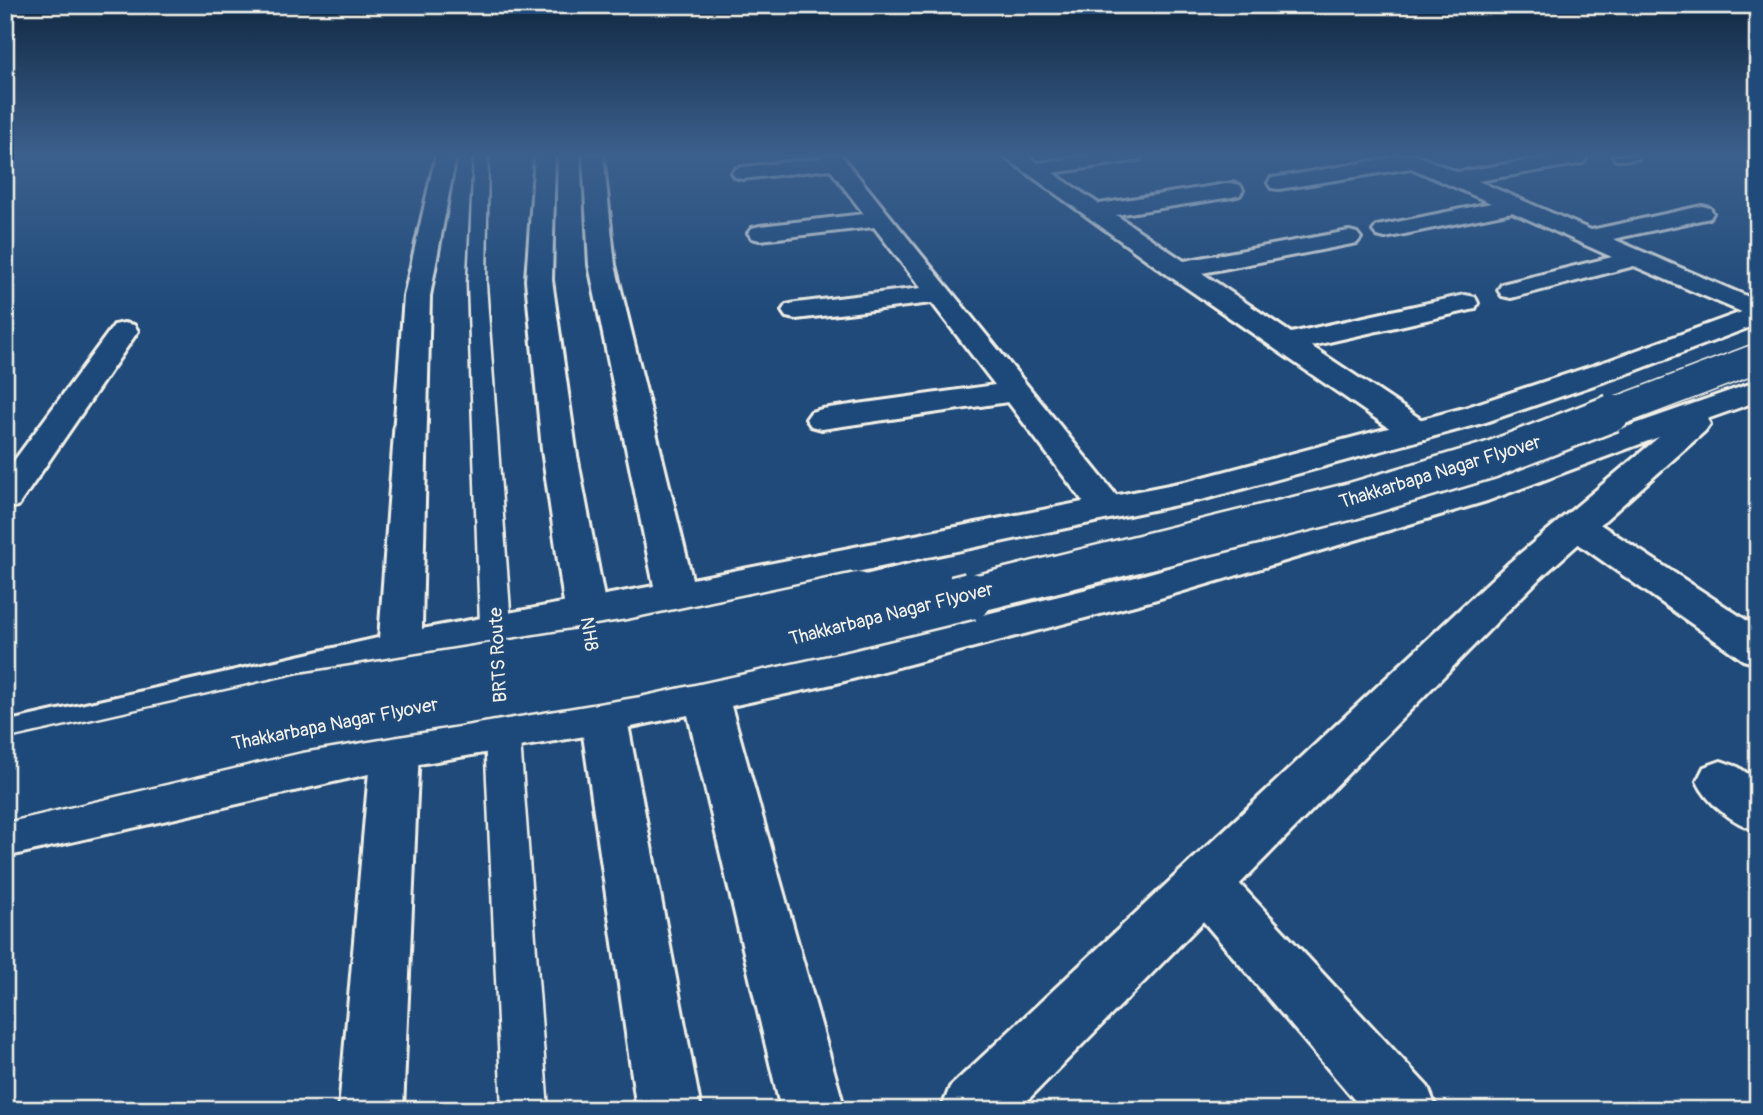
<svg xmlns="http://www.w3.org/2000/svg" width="1763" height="1115" font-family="Pangolin,sans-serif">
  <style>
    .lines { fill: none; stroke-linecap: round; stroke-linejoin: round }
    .lane-casing { stroke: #f4f1e8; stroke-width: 5 }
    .street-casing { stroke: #f4f1e8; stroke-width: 6 }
    .secondary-casing { stroke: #f4f1e8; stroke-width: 6 }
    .primary-casing { stroke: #f4f1e8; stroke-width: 6 }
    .lane { fill: #1f4a7a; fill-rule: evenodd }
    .street { fill: #1f4a7a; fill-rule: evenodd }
    .secondary { fill: #1f4a7a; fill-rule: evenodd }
    .primary { fill: #1f4a7a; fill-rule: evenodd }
    .secondary-bridge-far2-casing { stroke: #f4f1e8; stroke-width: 32; stroke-linecap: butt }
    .secondary-bridge-far1-casing { stroke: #f4f1e8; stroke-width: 41; stroke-linecap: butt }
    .secondary-bridge-casing { stroke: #f4f1e8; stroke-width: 51; stroke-linecap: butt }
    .secondary-bridge-far2 { stroke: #1f4a7a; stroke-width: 29 }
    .secondary-bridge-far1 { stroke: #1f4a7a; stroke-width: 36 }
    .secondary-bridge { stroke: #1f4a7a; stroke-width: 46 }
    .labels { text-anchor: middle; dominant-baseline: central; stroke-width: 6; stroke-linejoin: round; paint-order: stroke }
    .street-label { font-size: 19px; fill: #f4f1e8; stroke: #1f4a7a }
  </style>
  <rect width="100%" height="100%" fill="#1f4a7a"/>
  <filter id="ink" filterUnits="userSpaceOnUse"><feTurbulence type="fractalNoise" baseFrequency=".0143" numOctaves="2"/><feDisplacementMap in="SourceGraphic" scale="14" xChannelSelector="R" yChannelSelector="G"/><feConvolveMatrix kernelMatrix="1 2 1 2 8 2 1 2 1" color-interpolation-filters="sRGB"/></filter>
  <g filter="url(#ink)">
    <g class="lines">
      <g class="lane-casing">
        <path id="lane" d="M474,155h14l-2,129 27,368 -5,8 -11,3 -11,-3 -5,-8 -13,-368z
          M501,701l12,4 5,9 30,396h-46l-18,-396 5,-9z"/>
      </g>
      <g class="street-casing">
        <path id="street" d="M820,155h21l2,3 277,342 5,8 -5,8 -13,3 -13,-3 -86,-114 -186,27 -11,-3 -5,-7 5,-7 11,-3 173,-24 -63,-82 -136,16 -10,-2 -4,-6 4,-6 10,-2 125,-15 -47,-61 -114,13 -8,-2 -4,-5 4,-5 8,-2 104,-12 -34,-45 -88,10 -7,-2 -3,-4 3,-4 7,-2 80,-9z
          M1002,155h23l13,8 54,-8h50l-3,4 -7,2 -79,12 46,31 133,-21 8,2 3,5 -3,5 -8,2 -116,18 68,46 165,-30 8,2 4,5 -4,5 -155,30 89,60 174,-38 10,2 3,6 -3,6 -164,37 117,78 4,7 -4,7 -12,3 -12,-3 -236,-163z
          M1389,155h27l41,17 106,-17h20l3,4 -3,4 -105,18 113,49 111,-24 8,2 3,5 -3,5 -97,21 145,62v18l-124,-53 -123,32 -9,-2 -4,-6 4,-6 110,-27 -100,-45 -127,26 -8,-2 -4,-5 4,-5 114,-23 -80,-35 -132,21 -8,-1 -3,-5 3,-5 8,-1 112,-19z
          M1641,155l-3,4 -22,1 -3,-4z
          M124,323l10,2 4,6 -120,175 -13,3v-36l109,-148z
          M1576,513l13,4 169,111v36l-15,-4 -180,-127 -6,-8 6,-8z
          M1721,761l17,6 20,14v50c-25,-8 -50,-26 -61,-50l7,-14z
          M1205,860l19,7 204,220 9,23h-74l-177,-209 -8,-17 8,-17z"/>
      </g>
      <g class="secondary-casing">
        <path id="secondary" d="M583,155h20l12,110 77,314 497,-98 275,-73 146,-48 148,-54v18l-126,48 -146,50 -281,77 -506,106 22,69 116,-23 299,-74 325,-92 297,-104v20l-51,18 3,5 -5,7 -167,149 -520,530h-77l9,-23 560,-525 149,-125 -172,64 -337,100 -313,82 -106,23 114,404h-64l-93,-395 -85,18 -208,35 -390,89v-44l390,-83 208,-33 76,-15 -19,-69 -260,50 -395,97v-38l395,-89 254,-47 -65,-321z"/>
      </g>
      <g class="primary-casing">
        <path id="primary" d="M436,155h20l-26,141 -11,453 -16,361h-64l32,-361 33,-453z
          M535,155h20l-3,125 24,170 125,660h-64l-95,-660 -16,-170z"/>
      </g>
      <use href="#lane" class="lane"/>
      <use href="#street" class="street"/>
      <use href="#secondary" class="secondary"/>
      <use href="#primary" class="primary"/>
      <g class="secondary-bridge-far2-casing">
        <path id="secondary-bridge-far2" d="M1608,415l150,-57"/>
      </g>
      <g class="secondary-bridge-far1-casing">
        <path id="secondary-bridge-far1" d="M851,597l81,-20
          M963,597l389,-96 138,-41 122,-47"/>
      </g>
      <g class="secondary-bridge-casing">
        <path id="secondary-bridge" d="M5,765l299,-68 328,-53 226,-48
          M5,797l292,-69 338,-56 212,-46 123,-30"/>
      </g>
      <use href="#secondary-bridge-far2" class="secondary-bridge-far2"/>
      <use href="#secondary-bridge-far1" class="secondary-bridge-far1"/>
      <use href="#secondary-bridge" class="secondary-bridge"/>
    </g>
  </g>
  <linearGradient id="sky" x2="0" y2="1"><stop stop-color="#112943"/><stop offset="0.5" stop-color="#3c608d"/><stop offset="1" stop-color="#3c608d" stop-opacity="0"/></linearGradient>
  <rect width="1763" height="311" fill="url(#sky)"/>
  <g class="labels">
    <g class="street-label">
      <text transform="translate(1440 472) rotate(-17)">Thakkarbapa Nagar Flyover</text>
      <text transform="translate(891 614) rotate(-14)">Thakkarbapa Nagar Flyover</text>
      <text transform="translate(589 634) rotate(81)">NH8</text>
      <text transform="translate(498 655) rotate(-93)">BRTS Route</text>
      <text transform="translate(335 724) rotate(-11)">Thakkarbapa Nagar Flyover</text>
    </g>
  </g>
  <rect width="1763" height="1115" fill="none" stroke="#1f4a7a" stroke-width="28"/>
  <rect x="14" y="14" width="1735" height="1087" fill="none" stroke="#f4f1e8" stroke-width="2.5" filter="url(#ink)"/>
</svg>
